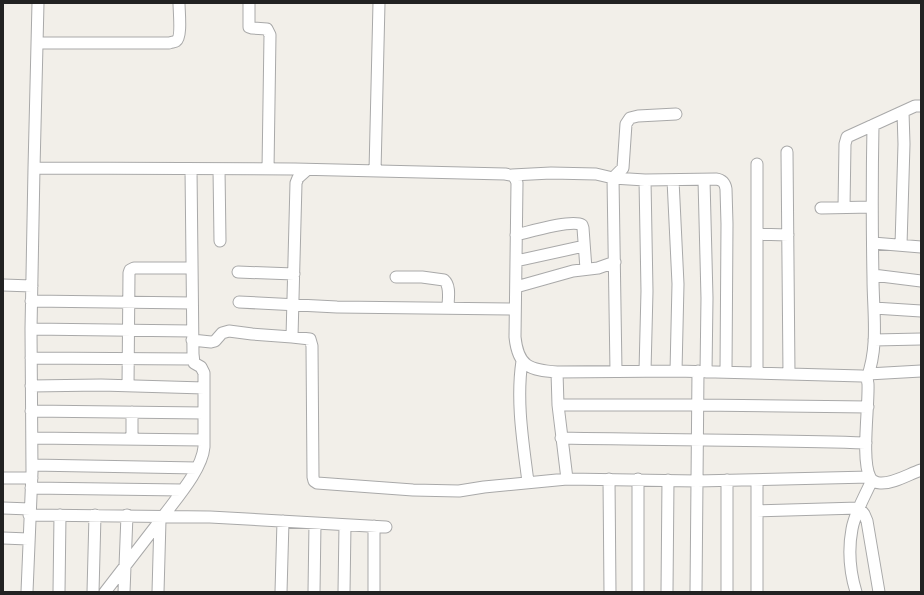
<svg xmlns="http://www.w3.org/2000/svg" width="924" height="595" font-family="Arial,sans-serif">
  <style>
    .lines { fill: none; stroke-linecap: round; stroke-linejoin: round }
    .minor-casing { stroke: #a9a9a9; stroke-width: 13 }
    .minor { stroke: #fff; stroke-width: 11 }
  </style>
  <rect width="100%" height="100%" fill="#f2efe9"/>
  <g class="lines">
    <g class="minor-casing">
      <path id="minor" d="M38,3l-4,165 261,1 210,5c6,1 10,1 12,9l-2,154c3,30 15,33 42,35l119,-1 186,5 5,2 1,6c1,22 -7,76 2,93 1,3 6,6 10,6 13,1 29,-9 41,-13
        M249,3v24l3,1 15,1 3,6 -2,134
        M37,43h132c2,-1 6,-1 7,-2 6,-4 3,-30 3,-38
        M787,152l2,222
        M219,169l1,72
        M375,171l4,-168
        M512,175l39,-2 45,1 17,4 32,2 71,-1c7,1 9,4 10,10l1,35 -1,148
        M645,180l2,111 -2,80
        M673,180l5,104 -2,87
        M704,180l3,118 -1,74
        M844,207l1,-63 2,-7 68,-31h6
        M821,208l51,-1
        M758,234l30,1
        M516,235c13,-3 56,-16 66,-10l1,3 3,41
        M873,243l48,4
        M901,245l3,-101 -1,-32
        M516,261l68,-15
        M238,272l56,2
        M873,275l48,6
        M396,277h26l22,3c7,6 4,19 4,27
        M3,285l29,1
        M516,287l57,-16 25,-3 17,-6
        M31,301l161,2
        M239,302l98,5 178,2
        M874,308l47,3
        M31,329l161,2
        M292,337l4,-154 2,-5 9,-8
        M192,340l19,2 4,-1 7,-8 7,-2 23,3 40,3 18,2 2,7 1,131 1,4 3,2 96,7 46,1 25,-4 83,-8 130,2 173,-4
        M874,340l47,-1
        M31,358l162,1
        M522,361c-6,40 1,81 6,121
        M616,371l-3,-193 10,-10 3,-44 4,-6 8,-2 38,-2
        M557,372l1,33 9,74
        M757,373v-209
        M868,374l53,-3
        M867,378c12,-32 6,-67 6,-100 -1,-51 -1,-102 0,-153
        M31,386l70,-1 103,3
        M128,386l1,-113 1,-3 4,-2h57
        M558,405h140l170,2
        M31,411l173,2
        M32,438l172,2
        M561,438c102,2 204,2 305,5
        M132,439v-27
        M32,465l165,3
        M3,478h29
        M609,479l1,113
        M638,479v113
        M727,480v112
        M31,488l151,2
        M3,508l27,1
        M757,511l102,-3 5,6 3,7 12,71
        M29,515l181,2 176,10
        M374,526v66
        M3,538l25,1
        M27,592l5,-120 -1,-143 3,-161
        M59,592l1,-77
        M93,592l2,-77
        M105,592c18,-23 36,-47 54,-70 14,-20 43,-51 45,-75v-74l-3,-6 -7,-4 -1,-9 -2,-185
        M124,592l3,-77
        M158,592l2,-72
        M281,592l2,-71
        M314,592l1,-69
        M344,592l1,-67
        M667,592l1,-112
        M696,592l2,-221
        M757,592v-112
        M856,592c-6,-20 -8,-42 -4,-63 3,-17 13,-33 20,-49"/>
    </g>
    <use href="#minor" class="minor"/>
  </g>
  <rect width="924" height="595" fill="none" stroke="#222222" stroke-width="8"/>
</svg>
